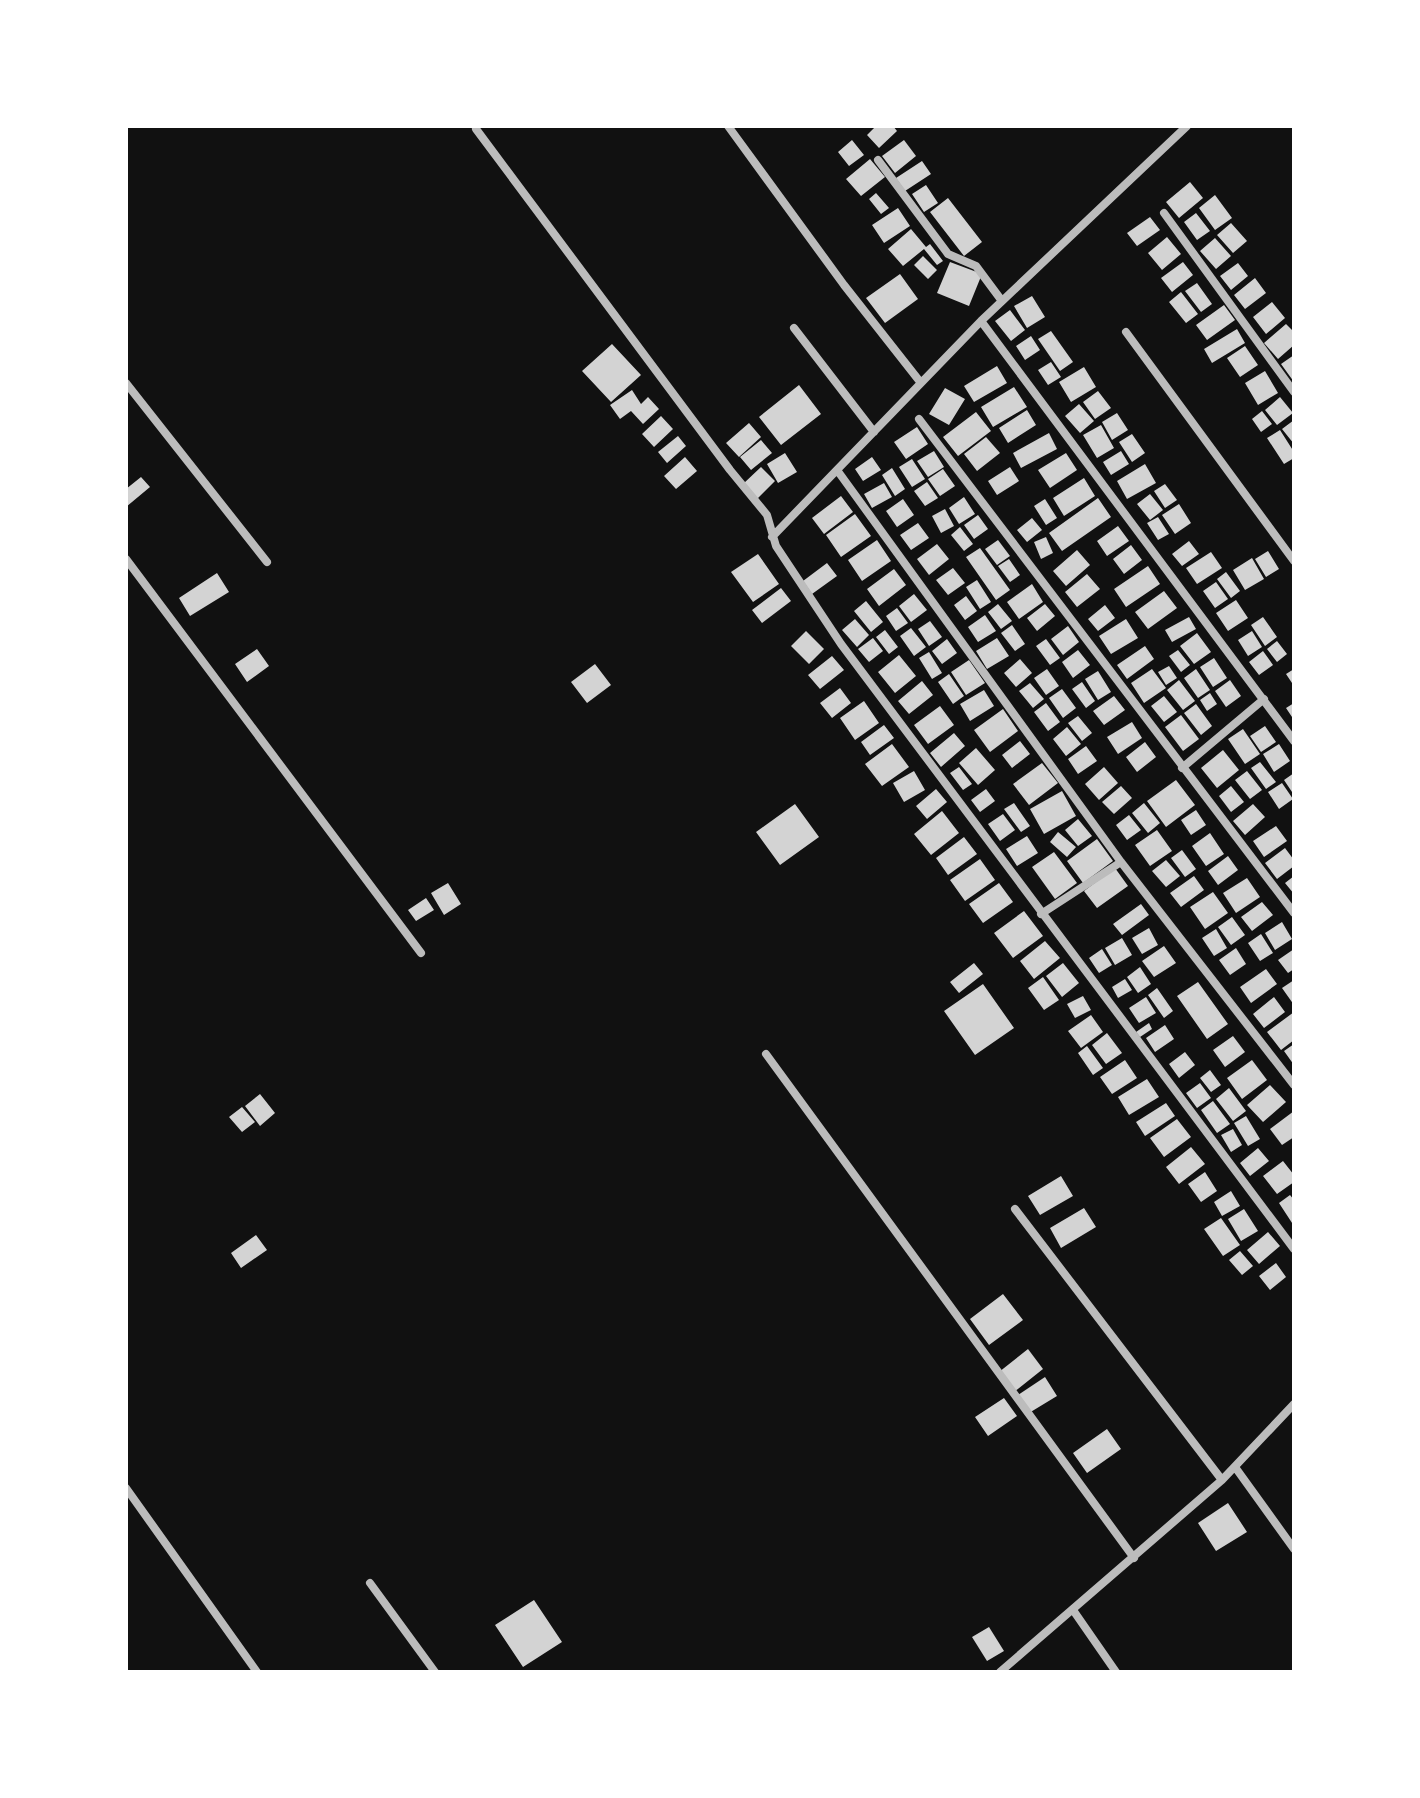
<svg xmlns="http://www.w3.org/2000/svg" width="1420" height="1798" font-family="'Sofia Sans Condensed',sans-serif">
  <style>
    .building { fill: #d3d3d3 }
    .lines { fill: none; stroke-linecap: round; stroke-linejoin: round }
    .minor { stroke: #bcbcbc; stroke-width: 8 }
  </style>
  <rect width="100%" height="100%" fill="#111"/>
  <path class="building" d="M876,126h17l4,5 -18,17 -12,-13z
    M852,140l12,15 -15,11 -11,-14z
    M904,140l12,16 -21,17 -13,-17z
    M870,159l15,18 -24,19 -15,-17z
    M922,161l9,13 -26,17 -9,-13z
    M1190,182l13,16 -24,20 -13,-16z
    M926,185l12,18 -14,9 -12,-18z
    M876,193l13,15 -8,6 -12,-15z
    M1215,195l17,23 -17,12 -16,-22z
    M948,198l34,44 -18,14 -34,-44z
    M898,208l12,18 -26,17 -12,-18z
    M1196,213l14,18 -13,9 -13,-18z
    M1150,217l10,13 -23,16 -10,-13z
    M1231,223l16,18 -14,12 -16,-18z
    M911,229l15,18 4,-3 13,17 -6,4 -13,-16 -21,17 -15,-17z
    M1167,237l14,17 -19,16 -14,-17z
    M1215,238l16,18 -15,13 -16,-18z
    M923,256l14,14 -9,9 -14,-14z
    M950,262l32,12 -13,32 -32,-13z
    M1183,262l10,13 -21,17 -11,-14z
    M1238,263l10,13 -17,14 -11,-14z
    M900,274l18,25 -33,24 -19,-25z
    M1255,278l11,15 -21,16 -11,-14z
    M1197,283l15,21 -11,8 -16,-21z
    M1181,292l17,22 -12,9 -17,-21z
    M1032,296l13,21 -18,11 -13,-22z
    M1272,302l13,16 -19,16 -13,-17z
    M1224,305l11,15 -28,20 -11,-15z
    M1010,310l15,20 -14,11 -16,-20z
    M1286,324l8,8v13l-16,14 -14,-16z
    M1237,329l8,14 -33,20 -8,-14z
    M1051,331l22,31 -13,9 -22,-32z
    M1031,336l9,14 -15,10 -9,-14z
    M612,344l29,31 -30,27 -29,-31z
    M1245,346l13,19 -18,12 -13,-19z
    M1294,355v27l-13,-18z
    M1051,362l10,15 -13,8 -10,-15z
    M997,366l10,17 -33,19 -10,-16z
    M1084,367l12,20 -25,15 -12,-20z
    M1265,371l13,22 -20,12 -13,-22z
    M799,385l22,29 -40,31 -22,-28z
    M1014,387l13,20 -34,20 -12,-20z
    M945,388l20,11 -16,26 -20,-11z
    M632,390l9,14 7,-7 11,12 -16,15 -12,-13 -11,8 -10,-14z
    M1098,391l13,17 -16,11 -12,-17z
    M1280,397l13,16 -16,12 -12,-15z
    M1079,404l15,17 -14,12 -15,-17z
    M1027,410l9,15 -28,18 -9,-15z
    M1262,411l10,13 -11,8 -9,-13z
    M976,412l15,19 -33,25 -15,-19z
    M1117,413l11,17 -16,10 -10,-18z
    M661,416l12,13 -19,18 -12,-13z
    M1294,420v24l-12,-15z
    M749,423l12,14 -22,20 -13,-14z
    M1101,425l13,23 -17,10 -14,-23z
    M917,427l11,17 -22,15 -12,-17z
    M1280,430l14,22v6l-10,6 -17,-26z
    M1049,433l8,16 -36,19 -8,-15z
    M1132,434l13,19 -13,9 -13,-20z
    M678,436l8,10 -19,17 -9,-11z
    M986,437l14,16 -23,18 -13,-17z
    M761,440l11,13 -21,17 -11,-13z
    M934,451l10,16 -16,10 -11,-16z
    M1121,451l8,13 -18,11 -8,-13z
    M785,453l12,19 -19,11 -11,-19z
    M1066,453l11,17 -27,18 -12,-18z
    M685,457l12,14 -21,18 -12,-13z
    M872,457l9,13 -18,11 -8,-12z
    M912,459l13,20 -13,8 -13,-20z
    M1145,464l11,19 -29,16 -10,-18z
    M761,467l14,14 -18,18 -14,-15z
    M1010,467l9,14 -22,14 -9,-14z
    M892,468l13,21 -10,7 -13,-21z
    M943,469l12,17 -15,10 -12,-17z
    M141,477l9,10 -24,20v-18z
    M1084,478l11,18 -31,20 -11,-18z
    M927,482l11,16 -13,8 -11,-15z
    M884,483l8,14 -20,11 -8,-14z
    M1165,484l12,16 -12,8 -11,-17z
    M1150,494l13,16 -13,10 -13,-16z
    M841,496l12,16 -29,22 -12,-16z
    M964,497l11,17 -16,10 -10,-16z
    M1098,498l13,19 -49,34 -13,-18z
    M903,499l11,16 -17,12 -11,-16z
    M1045,499l12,19 -11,7 -12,-19z
    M1179,504l12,19 -16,11 -13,-19z
    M945,509l9,17 -13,7 -9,-17z
    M855,514l16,22 -30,21 -15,-22z
    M978,515l10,14 -14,10 -10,-14z
    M1158,517l11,17 -11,6 -11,-17z
    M1032,518l10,12 -15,12 -10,-12z
    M918,523l11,15 -18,12 -11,-15z
    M1118,526l11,15 -22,15 -10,-15z
    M960,527l13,17 -9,7 -13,-16z
    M1046,537l7,16 -12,6 -7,-17z
    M877,540l14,21 -29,20 -14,-21z
    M998,540l12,16 -13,9 -12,-16z
    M1189,541l10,13 -17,12 -10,-12z
    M937,544l12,15 -20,16 -12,-16z
    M1131,545l11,15 -18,14 -11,-15z
    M980,548l30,42 -14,10 -30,-43z
    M1077,550l13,15 -24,21 -13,-15z
    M1268,551l11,18 -13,8 -11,-18z
    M1211,552l11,16 -25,16 -11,-16z
    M758,554l21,30 -26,18 -22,-30z
    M1252,558l12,21 -19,11 -12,-20z
    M1009,559l11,16 -10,7 -12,-16z
    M827,563l10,13 -25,18 -9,-13z
    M1148,566l12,18 -34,23 -12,-18z
    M953,568l12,15 -17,12 -12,-15z
    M894,569l12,16 -27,21 -12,-17z
    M1226,572l14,19 -9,7 -14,-19z
    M217,573l12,19 -39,24 -11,-18z
    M1087,574l13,15 -23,18 -12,-15z
    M977,580l14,22 -11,7 -14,-22z
    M1216,582l12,17 -13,9 -12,-17z
    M1032,584l11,18 -24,17 -12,-17z
    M781,588l10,13 -29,22 -10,-13z
    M1164,591l13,17 -29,21 -13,-17z
    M914,594l13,16 -16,12 -12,-16z
    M966,596l11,15 -12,9 -11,-15z
    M1236,600l12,18 -20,13 -12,-18z
    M866,601l17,21 -12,10 -17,-21z
    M998,604l14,17 -11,8 -13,-17z
    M1045,604l10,12 -18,15 -10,-13z
    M1105,605l10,13 -17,13 -10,-12z
    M897,608l11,15 -12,8 -10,-15z
    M985,615l11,16 -18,11 -10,-15z
    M1189,617l7,12 -24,13 -7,-12z
    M1263,617l14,20 -12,9 -14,-21z
    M855,619l14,16 -12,12 -15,-17z
    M1126,619l12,19 -27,16 -12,-18z
    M930,621l12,16 -13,9 -11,-17z
    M1012,625l13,19 -10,7 -14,-18z
    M1068,626l11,16 -16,13 -12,-16z
    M911,628l15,19 -12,9 -14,-20z
    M885,630l13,17 -9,7 -13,-17z
    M806,631l18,18 -15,15 -18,-18z
    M1252,631l10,16 -14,9 -10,-16z
    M1197,633l14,19 -17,12 -14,-18z
    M873,638l10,13 -14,11 -11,-13z
    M997,638l12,18 -22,13 -11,-18z
    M947,639l10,14 -15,11 -10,-13z
    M1046,639l14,19 -10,7 -14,-19z
    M1277,641l10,13 -10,8 -10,-13z
    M1145,646l9,13 -27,20 -10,-14z
    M257,649l12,17 -22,16 -12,-18z
    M1078,650l12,15 -17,13 -11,-16z
    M1178,650l12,15 -9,7 -12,-16z
    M1263,651l10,14 -14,10 -10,-13z
    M929,652l13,21 -10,6 -13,-21z
    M899,655l17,21 -21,17 -17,-21z
    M832,656l12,14 -24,19 -12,-14z
    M1214,658l13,20 -14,9 -13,-20z
    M1020,659l12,14 -16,14 -12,-14z
    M969,660l16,23 -19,12 -15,-23z
    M595,664l16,21 -24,18 -16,-21z
    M1169,666l8,12 -11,7 -8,-13z
    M1047,669l12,17 -13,9 -12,-17z
    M1152,669l14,19 -22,15 -13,-20z
    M1196,669l14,21 -12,8 -14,-20z
    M1294,669v17l-8,-12z
    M1098,671l13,21 -13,8 -13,-21z
    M949,674l15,22 -11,8 -15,-22z
    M1179,680l16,21 -12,9 -16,-20z
    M1230,680l11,16 -15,11 -11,-16z
    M922,681l11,14 -24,19 -11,-13z
    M1082,682l13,19 -9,7 -14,-19z
    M1030,683l14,16 -11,9 -14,-17z
    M840,688l11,15 -19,15 -12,-15z
    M1062,689l14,19 -13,10 -14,-20z
    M984,690l10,16 -24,15 -10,-17z
    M1210,693l7,11 -10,7 -7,-11z
    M1114,696l11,14 -21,15 -11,-14z
    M1164,696l13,16 -13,10 -13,-16z
    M864,701l15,22 -24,17 -15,-22z
    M1046,703l14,19 -12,9 -14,-19z
    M1294,703v17l-8,-12z
    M1196,704l16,22 -11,9 -17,-22z
    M940,706l14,19 -26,19 -14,-19z
    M1003,709l15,22 -28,21 -16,-22z
    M1181,715l18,24 -16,12 -18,-24z
    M1078,716l14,17 -10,8 -14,-18z
    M1132,722l10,16 -24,16 -11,-17z
    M884,725l10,13 -24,17 -9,-13z
    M1265,726l11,16 -15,10 -11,-16z
    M1067,727l14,17 -15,12 -13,-17z
    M1243,729l17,25 -15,10 -17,-25z
    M954,733l11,13 -24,21 -11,-14z
    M1020,741l10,13 -18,14 -10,-13z
    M1145,742l11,15 -19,15 -11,-15z
    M892,744l17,23 -27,19 -17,-22z
    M1279,744l11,17 -16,11 -11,-18z
    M1086,746l11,15 -19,13 -10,-15z
    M976,748l19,22 -17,15 -19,-22z
    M1223,750l16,20 -22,18 -16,-20z
    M1260,762l16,20 -10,7 -15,-21z
    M1042,763l16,20 -29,22 -16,-21z
    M959,767l13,17 -9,6 -13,-17z
    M1104,767l14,16 -19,17 -14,-16z
    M914,771l11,19 -21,12 -11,-19z
    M1247,771l15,19 -12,9 -15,-19z
    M1294,773v22l-10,-15z
    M1176,780l19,25 -29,22 -19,-26z
    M1282,783l11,16 -14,10 -11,-17z
    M1121,786l11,12 -18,16 -12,-12z
    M1231,786l13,16 -13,10 -12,-16z
    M936,789l11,13 -20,17 -11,-13z
    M986,789l9,12 -15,11 -9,-12z
    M1062,791l14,25 -32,18 -14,-25z
    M1014,803l16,23 -9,6 -17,-23z
    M1144,803l16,20 -12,10 -16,-20z
    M795,804l24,33 -39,28 -24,-33z
    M1253,804l12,13 -20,18 -12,-14z
    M1196,810l10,15 -15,10 -10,-15z
    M942,811l17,22 -28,22 -17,-21z
    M1003,814l12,16 -15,11 -12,-17z
    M1129,815l12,15 -14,10 -11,-15z
    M1078,819l14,17 -14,10 -13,-16z
    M1276,826l11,15 -23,16 -11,-16z
    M1157,830l15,21 -22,15 -15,-21z
    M1058,832l18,15 -9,10 -17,-15z
    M1210,833l14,21 -18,12 -14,-20z
    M1027,836l11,17 -21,13 -11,-17z
    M964,837l13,17 -29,21 -12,-17z
    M1097,839l16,22 -30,22 -16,-22z
    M1285,848l9,12v6l-17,13 -12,-16z
    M1182,850l14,19 -11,8 -14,-19z
    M1054,852l23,31 -22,16 -23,-32z
    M1228,856l10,14 -20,15 -10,-14z
    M980,859l15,21 -30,21 -15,-21z
    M1166,860l14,16 -14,11 -14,-16z
    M1115,868l13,18 -31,22 -13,-17z
    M1194,876l10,14 -23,17 -11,-14z
    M1294,876v18l-9,-11z
    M1247,878l13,19 -24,16 -13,-20z
    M448,883l13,21 -17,11 -13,-22z
    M999,883l14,19 -30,21 -14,-19z
    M1213,892l15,21 -23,16 -15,-22z
    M426,898l8,12 -18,11 -8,-11z
    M1262,902l11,13 -21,16 -11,-14z
    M1141,904l8,11 -27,20 -9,-11z
    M1024,911l19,25 -30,22 -19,-25z
    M1232,917l13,18 -14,10 -13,-18z
    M1282,922l10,17 -17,11 -10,-17z
    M1149,928l9,17 -16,9 -10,-16z
    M1216,929l11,19 -13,8 -12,-18z
    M1261,934l12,19 -13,8 -12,-18z
    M1122,938l10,17 -17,10 -10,-17z
    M1045,941l15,17 -26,21 -14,-18z
    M1164,946l12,17 -22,14 -12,-16z
    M1236,948l10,16 -16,11 -11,-15z
    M1102,949l10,16 -13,8 -10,-15z
    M1294,949v20l-6,4 -10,-13z
    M974,963l9,11 -24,19 -9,-11z
    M1063,963l16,20 -17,14 -16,-21z
    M1140,967l11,17 -13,9 -11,-16z
    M1266,969l11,15 -26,19 -11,-16z
    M1043,977l16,23 -15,10 -16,-22z
    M1125,979l7,11 -14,8 -6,-11z
    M1294,980v25l-12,-17z
    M1198,982l30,42 -21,15 -30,-43z
    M983,984l31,44 -39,27 -31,-44z
    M1157,988l16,23 -9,7 -16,-23z
    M1083,996l8,14 -16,8 -8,-14z
    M1146,997l10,16 -17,10 -10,-15z
    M1274,997l11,15 -21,16 -11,-14z
    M1294,1012v28l-13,10 -14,-18z
    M1091,1015l12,17 -22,16 -13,-17z
    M1149,1023l3,6 -12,8 -4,-5z
    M1165,1025l9,14 -19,13 -9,-14z
    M1107,1033l15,20 -16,11 -14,-19z
    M1233,1036l12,16 -20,15 -12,-17z
    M1294,1044v21l-10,-14z
    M1087,1046l16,22 -10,7 -15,-22z
    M1185,1052l10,13 -16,13 -10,-14z
    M1125,1060l12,18 -25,16 -12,-17z
    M1252,1060l15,20 -25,19 -15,-21z
    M1210,1070l11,15 -10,7 -11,-14z
    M1147,1079l12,18 -30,18 -11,-18z
    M1200,1083l11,15 -14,10 -11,-15z
    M1270,1085l16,17 -23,20 -16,-17z
    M1229,1088l17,23 -13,10 -17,-22z
    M260,1094l15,19 -15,13 -15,-20z
    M1213,1101l17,23 -13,9 -16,-23z
    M1166,1103l9,13 -30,20 -9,-14z
    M242,1107l13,15 -13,10 -13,-15z
    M1294,1111v26l-12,8 -12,-16z
    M1246,1116l14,23 -12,7 -14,-23z
    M1177,1119l14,18 -27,20 -14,-19z
    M1233,1129l9,16 -11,7 -10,-17z
    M1191,1147l14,17 -26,20 -13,-17z
    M1258,1148l11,13 -19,15 -10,-13z
    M1283,1161l11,14v7l-17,12 -14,-18z
    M1205,1172l12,19 -16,11 -13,-18z
    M1061,1176l12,20 -33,19 -12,-19z
    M1231,1191l9,15 -18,10 -8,-14z
    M1290,1195l4,5v26l-15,-23z
    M1084,1208l12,19 -35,21 -11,-20z
    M1244,1209l14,22 -17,10 -13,-22z
    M1221,1218l19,27 -17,11 -19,-27z
    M1268,1232l12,14 -21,18 -12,-14z
    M256,1235l11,15 -26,18 -10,-15z
    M1240,1251l13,15 -11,9 -13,-15z
    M1276,1263l10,14 -16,13 -11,-14z
    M1003,1294l20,26 -34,25 -19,-26z
    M1028,1349l15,20 -29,23 -15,-20z
    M1045,1377l12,19 -28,17 -11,-18z
    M1004,1398l13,18 -29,20 -13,-19z
    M1107,1429l14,20 -34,24 -14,-20z
    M1228,1503l19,29 -31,19 -18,-28z
    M534,1600l28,42 -39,25 -28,-42z
    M989,1627l15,24 -17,10 -15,-24z"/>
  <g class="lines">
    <path class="minor" d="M728,126l116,159 77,98
      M476,129l254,341 37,45 9,31 65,98 453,605
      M878,160l70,94 28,12 26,35
      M1164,213l130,179
      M981,321l313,420
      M794,328l80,104
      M1126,332l168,229
      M126,383l141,179
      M919,419l375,494
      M837,470l284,392 173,223
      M772,537l209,-216 206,-195
      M126,559l295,394
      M1182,768l82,-69
      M1041,914l80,-52
      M766,1054l368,504
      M1015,1209l207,271
      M1235,1467l59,82
      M126,1488l131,184
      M370,1583l65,89
      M1073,1610l43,62
      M1000,1672l222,-192 72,-76"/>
  </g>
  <rect width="1420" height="1798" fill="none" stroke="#ffffff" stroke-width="256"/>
</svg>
